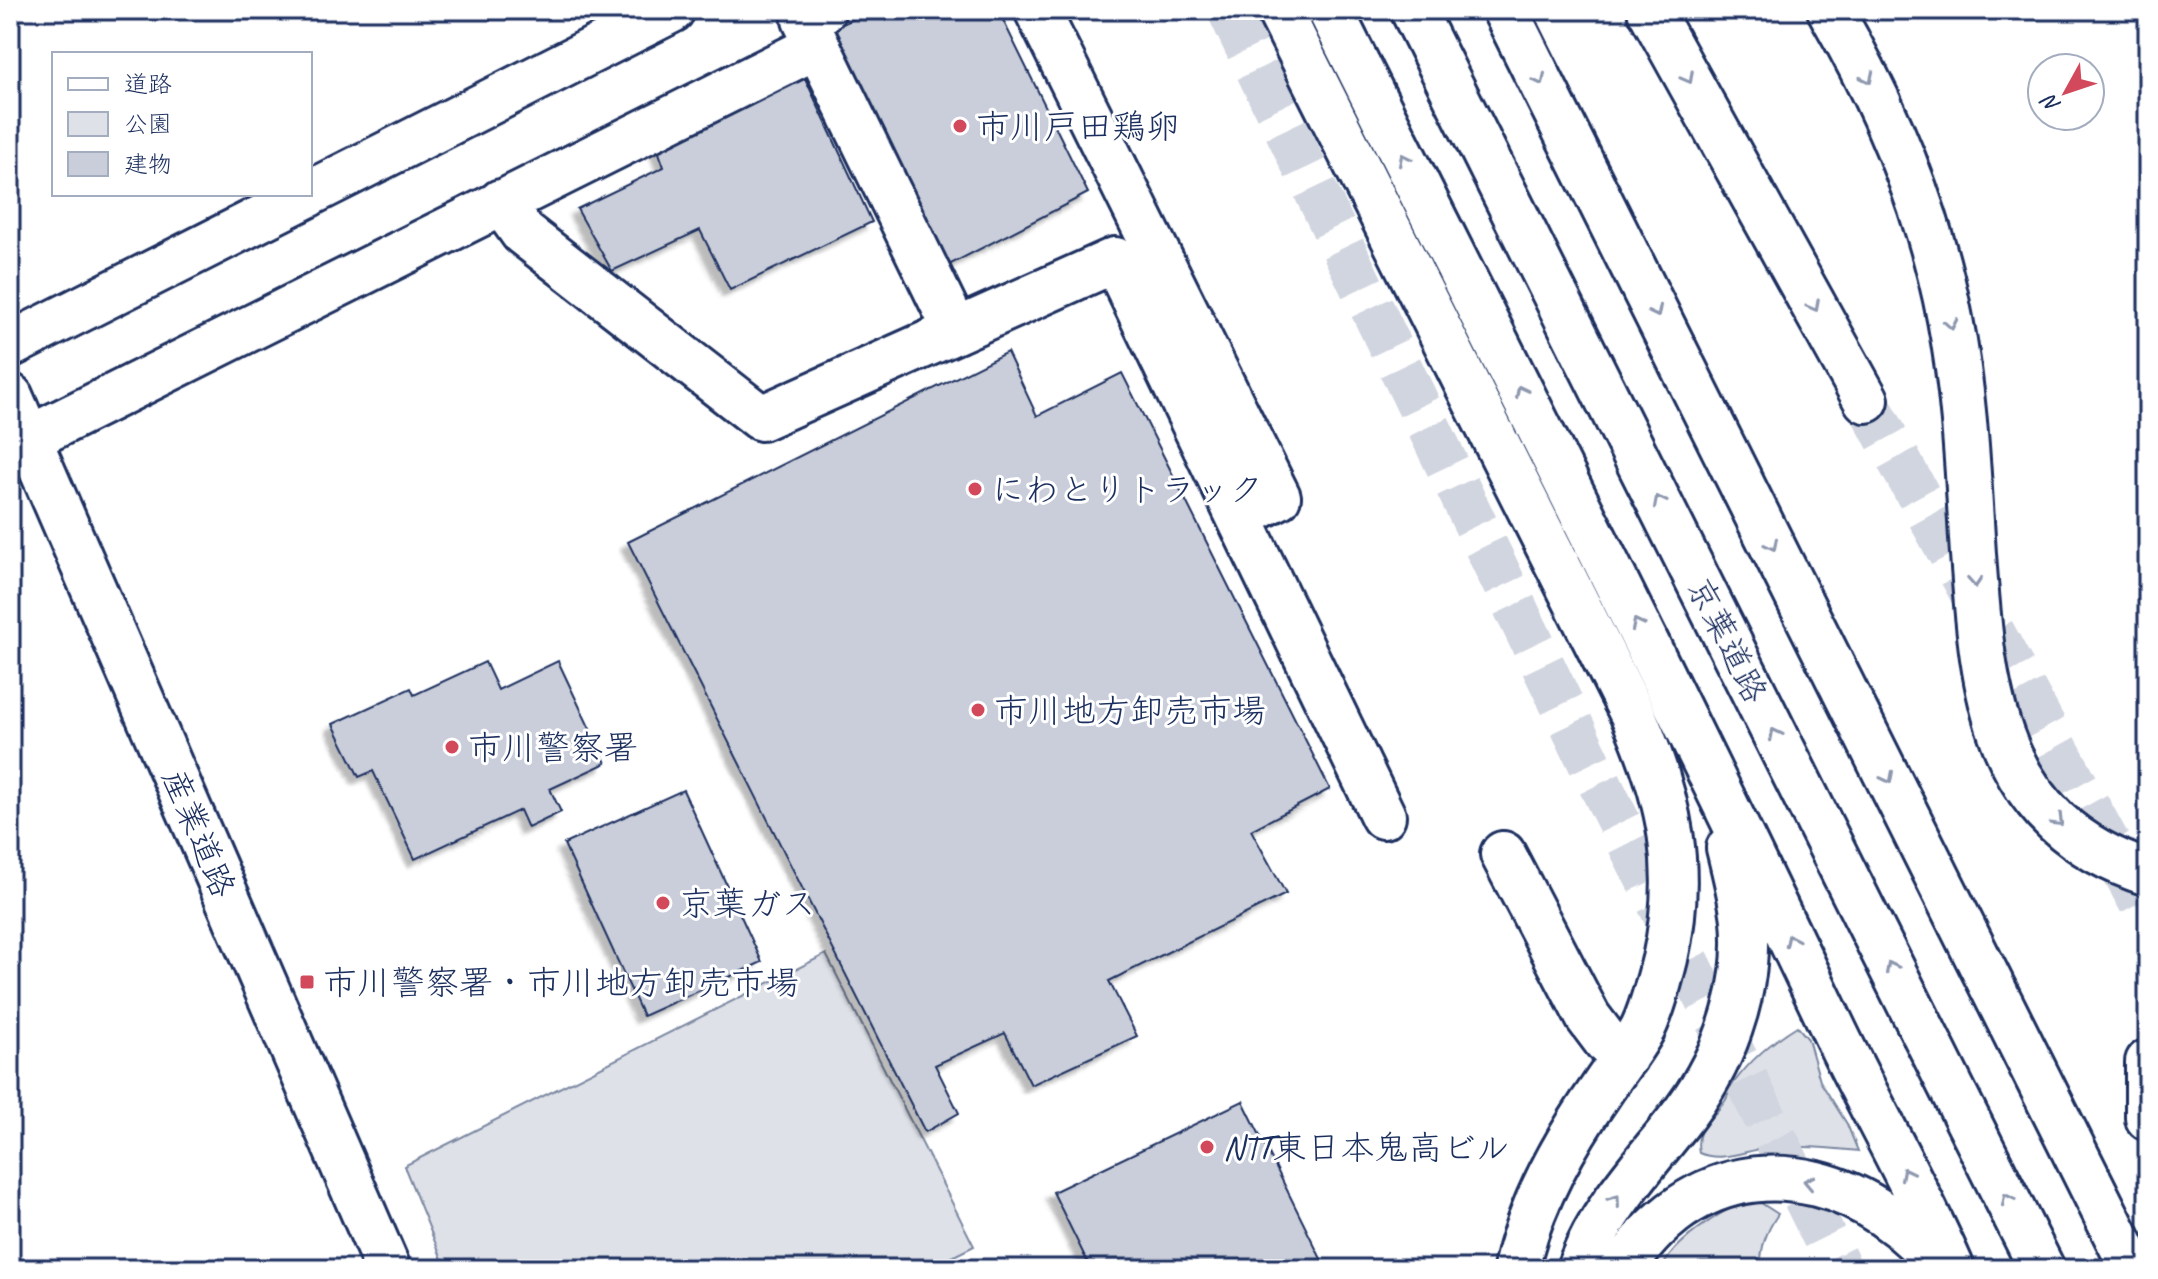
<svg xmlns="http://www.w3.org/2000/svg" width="2158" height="1279" font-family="Caveat,'Klee One',sans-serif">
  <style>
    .green { fill: #dee1e7; stroke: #7c88a2; stroke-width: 2 }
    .building { fill: #caceda; stroke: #1b2f5e; stroke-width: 2; filter: url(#shadow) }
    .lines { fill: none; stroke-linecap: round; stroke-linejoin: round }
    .highway-tunnel { stroke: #d1d5df; stroke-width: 44; stroke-dasharray: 44 22; stroke-linecap: butt }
    .minor-casing { stroke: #1b2f5e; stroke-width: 50 }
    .major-casing { stroke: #1b2f5e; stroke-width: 50 }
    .highway-casing { stroke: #1b2f5e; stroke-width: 50 }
    .minor { stroke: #fff; stroke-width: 44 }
    .major { stroke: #fff; stroke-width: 44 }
    .highway { stroke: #fff; stroke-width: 44 }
    .oneway { stroke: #8d97ae }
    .poi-dot { fill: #d1495b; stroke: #fff; stroke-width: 3 }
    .labels { text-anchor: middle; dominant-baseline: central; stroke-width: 6; stroke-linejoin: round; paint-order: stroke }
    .poi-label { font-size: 34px; fill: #1b2f5e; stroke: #fff; text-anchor: start }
    .street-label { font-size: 34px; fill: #1b2f5e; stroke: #fff }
  </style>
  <defs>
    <filter id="shadow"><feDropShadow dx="-7" dy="7" stdDeviation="2" flood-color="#0004"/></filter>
  </defs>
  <rect width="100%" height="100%" fill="#fff"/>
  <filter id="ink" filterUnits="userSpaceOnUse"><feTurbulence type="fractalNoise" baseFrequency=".0125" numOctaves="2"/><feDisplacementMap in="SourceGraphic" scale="16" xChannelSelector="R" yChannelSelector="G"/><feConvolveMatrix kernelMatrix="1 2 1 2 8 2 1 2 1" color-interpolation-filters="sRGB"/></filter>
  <g filter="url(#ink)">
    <path class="green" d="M826,954l148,292 -46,23h-482l-42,-103z
      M1797,1026l11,13 12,42 27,43 11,27c-30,-3 -59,-6 -90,-3 -23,2 -46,15 -69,5 -5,-28 12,-31 26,-52 3,-5 5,-12 8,-17 18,-25 38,-42 64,-58z
      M1746,1201l15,2 17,11c-12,18 -18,34 -17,55h-99c9,-25 58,-58 84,-68z"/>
    <path class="building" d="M872,10h126l90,183 -139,72 -117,-236z
      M804,76l68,146 -142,68 -30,-60 -88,41 -35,-62 87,-42 -7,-20z
      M1007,352l30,64 85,-43 208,416 -79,41 35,64 -177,87 28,55 -106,49 -26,-52 -70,32 24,48 -34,19 -297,-590z
      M558,661l48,102 -56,26 11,23 -33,16 -8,-18 -105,49 -42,-88 -14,6 -26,-53 78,-36 3,7 71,-33 13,28z
      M683,790l79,172 -119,54 -79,-172z
      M1243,1101l83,168h-235l-38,-77z"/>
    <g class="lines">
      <path class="highway-tunnel" d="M1229,10l369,770 242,489
        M1866,400l282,516"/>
      <g class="minor-casing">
        <path id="minor" d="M823,10l-18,10 151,311
          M1037,10l241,487 -39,20
          M1279,10l355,707c36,82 51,153 31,242 -6,23 -12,48 -22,69 -12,22 -28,41 -41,61 -37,53 -73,117 -86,180
          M310,193l362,-183
          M501,202l22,31 238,185 354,-158 268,556
          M10,345l299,-151
          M28,439l789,-393
          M1503,854l85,163 18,24 19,16"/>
      </g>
      <g class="major-casing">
        <path id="major" d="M10,396l378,873"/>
      </g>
      <g class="highway-casing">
        <path id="highway" d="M1330,10c168,337 339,672 500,1012 39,83 86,163 122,247
          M1413,10l629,1259
          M1505,10l628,1259
          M1650,10l216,390
          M1830,10c56,97 99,198 120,309 15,77 18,157 23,235 10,140 20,269 175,319
          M2148,1062v56
          M1579,1269c21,-57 61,-99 98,-146 45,-56 74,-130 67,-203 -3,-24 -9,-48 -15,-72
          M1626,1269c10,-23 27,-40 47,-56 89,-68 203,-28 267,54"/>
      </g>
      <use href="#minor" class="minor"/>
      <use href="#major" class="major"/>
      <use href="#highway" class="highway"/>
    </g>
    <defs><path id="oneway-chevron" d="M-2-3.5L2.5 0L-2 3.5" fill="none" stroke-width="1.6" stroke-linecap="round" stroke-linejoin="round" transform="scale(2)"/></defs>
    <g class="oneway">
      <use href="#oneway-chevron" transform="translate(1688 78) rotate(61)"/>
      <use href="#oneway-chevron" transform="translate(1868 78) rotate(64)"/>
      <use href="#oneway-chevron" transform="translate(1540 80) rotate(63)"/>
      <use href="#oneway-chevron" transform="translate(1404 159) rotate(-117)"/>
      <use href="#oneway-chevron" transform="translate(1814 306) rotate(61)"/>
      <use href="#oneway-chevron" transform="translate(1656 312) rotate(63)"/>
      <use href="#oneway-chevron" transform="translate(1951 324) rotate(79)"/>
      <use href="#oneway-chevron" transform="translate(1521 391) rotate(-117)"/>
      <use href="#oneway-chevron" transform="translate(1659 501) rotate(-117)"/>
      <use href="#oneway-chevron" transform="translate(1772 545) rotate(63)"/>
      <use href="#oneway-chevron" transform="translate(1975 582) rotate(86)"/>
      <use href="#oneway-chevron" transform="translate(1637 624) rotate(-117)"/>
      <use href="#oneway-chevron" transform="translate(1775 734) rotate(-117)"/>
      <use href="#oneway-chevron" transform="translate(1888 778) rotate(63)"/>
      <use href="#oneway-chevron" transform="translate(2058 821) rotate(45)"/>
      <use href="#oneway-chevron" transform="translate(1791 940) rotate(-115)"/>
      <use href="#oneway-chevron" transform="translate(1891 967) rotate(-117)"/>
      <use href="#oneway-chevron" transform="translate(1906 1173) rotate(-117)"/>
      <use href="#oneway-chevron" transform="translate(1809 1182) rotate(-168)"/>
      <use href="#oneway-chevron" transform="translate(2007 1199) rotate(-117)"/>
      <use href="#oneway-chevron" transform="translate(1615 1200) rotate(-54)"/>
    </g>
  </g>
  <g class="poi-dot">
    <circle cx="960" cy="126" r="8"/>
    <circle cx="975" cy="489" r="8"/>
    <circle cx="978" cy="710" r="8"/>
    <circle cx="452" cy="747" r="8"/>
    <circle cx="663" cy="903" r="8"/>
    <rect x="299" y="974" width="16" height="16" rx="4"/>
    <circle cx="1207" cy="1147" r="8"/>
  </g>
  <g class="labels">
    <g class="poi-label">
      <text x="976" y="126">市川戸田鶏卵</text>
      <text x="991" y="489">にわとりトラック</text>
      <text x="994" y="710">市川地方卸売市場</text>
      <text x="468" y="747">市川警察署</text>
      <text x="679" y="903">京葉ガス</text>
      <text x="323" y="982">市川警察署・市川地方卸売市場</text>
      <text x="1223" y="1147">NTT東日本鬼高ビル</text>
    </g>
    <g class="street-label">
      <text transform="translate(1728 640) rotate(63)">京葉道路</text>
      <text transform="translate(199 833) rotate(67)">産業道路</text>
    </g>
  </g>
  <rect width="2158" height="1279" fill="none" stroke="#fff" stroke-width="40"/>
  <rect x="20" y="20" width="2118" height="1239" fill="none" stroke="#1b2f5e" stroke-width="3" filter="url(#ink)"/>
  <rect x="52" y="52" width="260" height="144" fill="#ffffff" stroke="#a4acbf" stroke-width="2"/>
  <rect x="68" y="78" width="40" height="12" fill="#ffffff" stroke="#a4acbf" stroke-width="2"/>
  <text x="124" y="92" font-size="24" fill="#1b2f5e">道路</text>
  <rect x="68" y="112" width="40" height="24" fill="#dee1e7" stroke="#a4acbf" stroke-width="2"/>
  <text x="124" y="132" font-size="24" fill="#1b2f5e">公園</text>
  <rect x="68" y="152" width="40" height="24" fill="#caceda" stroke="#a4acbf" stroke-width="2"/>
  <text x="124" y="172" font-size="24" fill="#1b2f5e">建物</text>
  <g transform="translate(2066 92) rotate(230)"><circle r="38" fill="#ffffff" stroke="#a4acbf" stroke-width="2"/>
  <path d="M0-6L14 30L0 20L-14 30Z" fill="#d1495b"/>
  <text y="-12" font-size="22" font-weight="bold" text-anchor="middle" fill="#1b2f5e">N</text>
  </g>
</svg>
